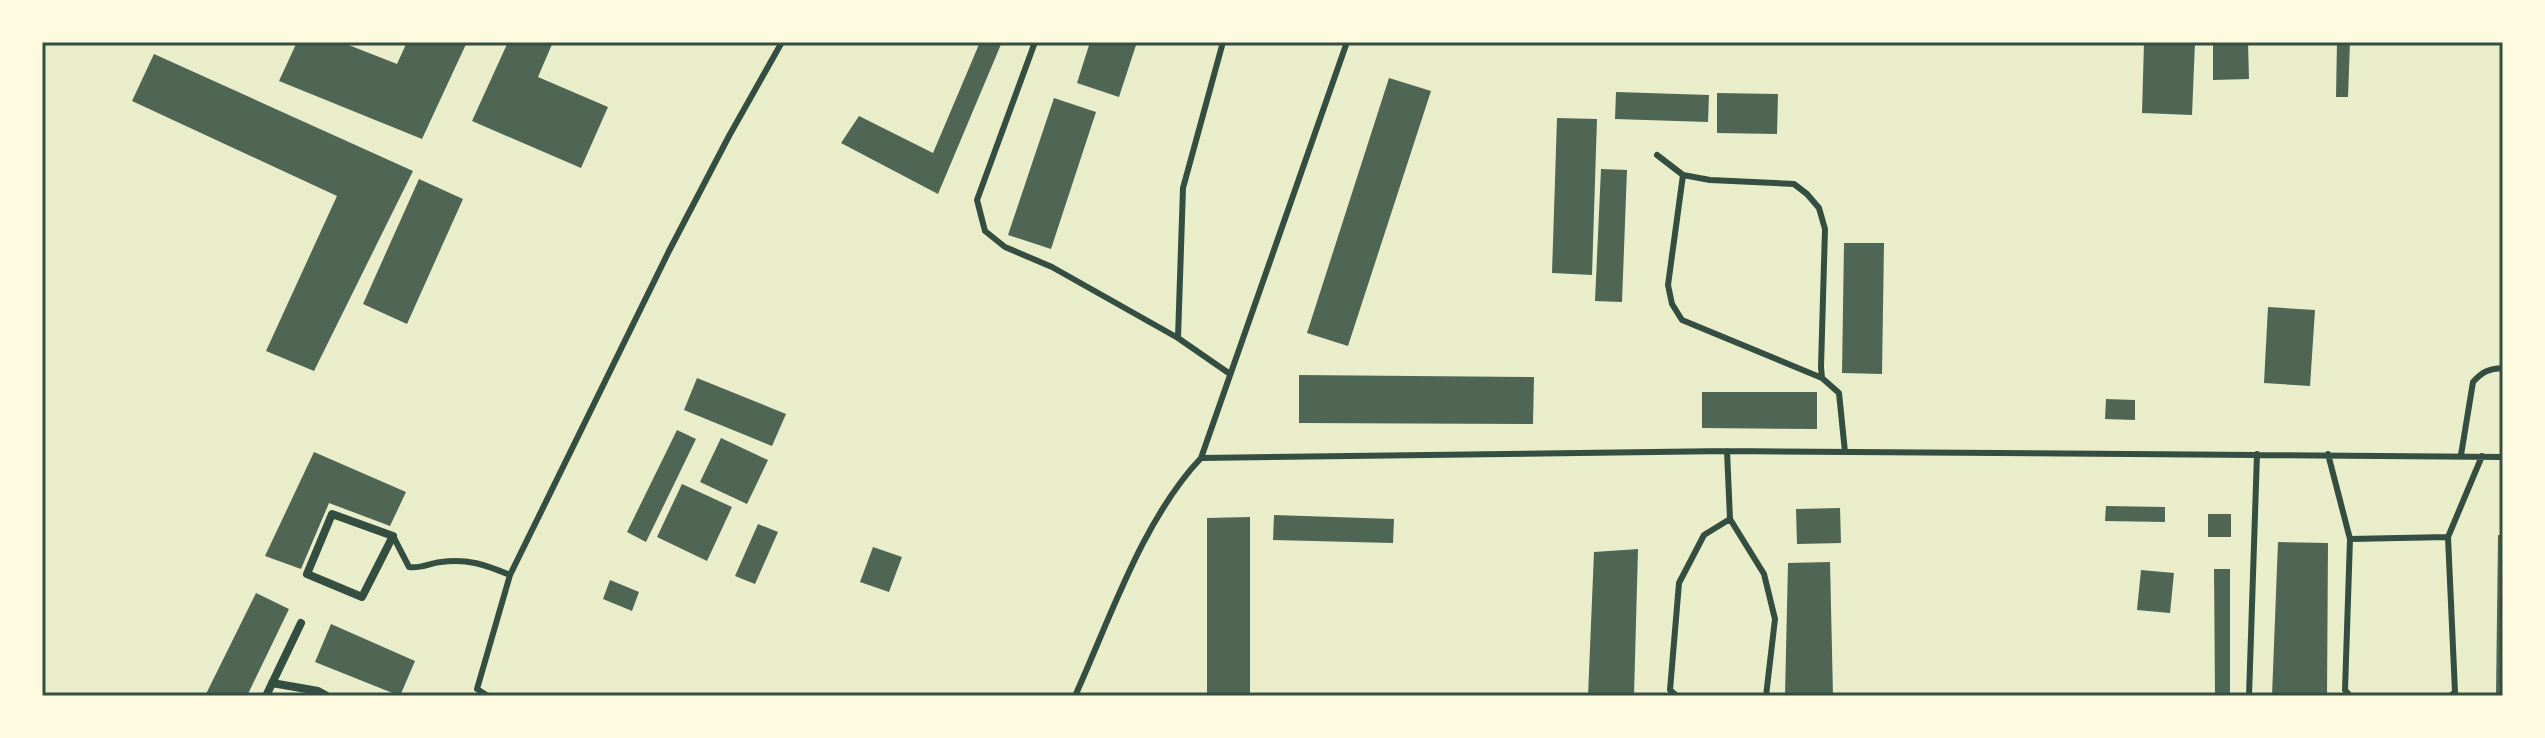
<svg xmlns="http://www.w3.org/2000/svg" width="2545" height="738" font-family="Barlow,sans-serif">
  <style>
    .building { fill: #4f6655 }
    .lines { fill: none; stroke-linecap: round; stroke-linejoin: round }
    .service { stroke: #344e41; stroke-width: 6 }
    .minor { stroke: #344e41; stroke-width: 8 }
    .neatline { fill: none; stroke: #344e41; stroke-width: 3 }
  </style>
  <rect width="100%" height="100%" fill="#e9edc9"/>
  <path class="building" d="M297,42h44l56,22 10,-22h60l-45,97 -143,-58z
    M508,42h45l-15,35 70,30 -27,61 -109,-47z
    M980,42h22l-64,152 -97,-51 18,-27 74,37z
    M1090,42h47l-18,55 -42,-14z
    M2144,42h51l-3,73 -50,-2z
    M2213,42h35l1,37 -36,1z
    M2337,42h13l-2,55h-12z
    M154,54l259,117 -99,200 -48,-20 71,-155 -205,-95z
    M1389,78l42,13 -83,255 -41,-13z
    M1616,92l93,3 -1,27 -93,-3z
    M1717,93l61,1 -1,40 -60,-1z
    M1054,98l42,14 -45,137 -43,-14z
    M1557,118l40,1 -5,156 -40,-2z
    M1601,169l26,1 -5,132 -27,-1z
    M419,179l44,20 -56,125 -44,-20z
    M1844,243h40l-2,131 -40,-1z
    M2268,307l47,3 -5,76 -46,-3z
    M1299,375l235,2 -1,47 -234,-1z
    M697,378l89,36 -14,32 -88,-36z
    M1702,392h115v37l-115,-1z
    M2106,399l29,1v20l-30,-1z
    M677,430l19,9 -50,103 -19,-10z
    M721,438l47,22 -21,44 -47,-22z
    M314,452l92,40 -16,34 -61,-23 -28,66 -36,-13z
    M682,484l50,23 -25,54 -50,-24z
    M2106,506l59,1v15l-60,-1z
    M1840,508l1,35 -44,1 -1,-35z
    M2208,514h23v23h-23z
    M1274,515l120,4 -1,24 -120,-3z
    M1250,517v179h-43v-178z
    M758,524l20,8 -23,52 -20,-8z
    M2498,535h5v161h-7z
    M2278,542l50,1 -1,153h-55z
    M873,547l29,10 -13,35 -29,-10z
    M1638,549l-4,147h-46l6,-144z
    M1830,562l3,134h-48l3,-133z
    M2214,569h16v127h-15z
    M2141,570l33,3 -4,40 -33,-3z
    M610,580l29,12 -7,19 -29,-12z
    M256,593l33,16 -42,87h-42z
    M331,624l84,37 -15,35 -85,-34z"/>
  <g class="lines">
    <path class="service" d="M1035,42l-58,158 8,31 20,16 47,20 126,71
      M1223,42l-40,146 -5,150 52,36
      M1657,155l26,20 27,5 84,4 13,10 12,14 6,21 -4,138 1,11 17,15 6,59
      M1683,175l-15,110 4,19 10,16 140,58
      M1727,451l3,68 34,55 11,45 -9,77
      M2328,454l22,85
      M2461,455l12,-73c10,-11 16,-13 30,-14
      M1201,458l146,-416
      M393,536l16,31c12,2 21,-4 32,-5 26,-4 45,3 69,13
      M488,696l-11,-7 33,-114 159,-324 60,-115 53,-94
      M1075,696c35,-77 68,-177 126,-238l526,-7 776,6
      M1677,696l-7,-6 9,-107 25,-48 26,-16
      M2249,696l8,-242
      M2350,696l-5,-6 5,-151 98,-2
      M2450,696l5,-4 -7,-155 34,-81"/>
    <path class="minor" d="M332,514l61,22 -31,61 -55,-23z
      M272,683l46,8 9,5
      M266,696l35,-73"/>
  </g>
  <rect width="2545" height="738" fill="none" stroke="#fefae0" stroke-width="88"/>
  <rect x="44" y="44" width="2457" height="650" class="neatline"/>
</svg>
